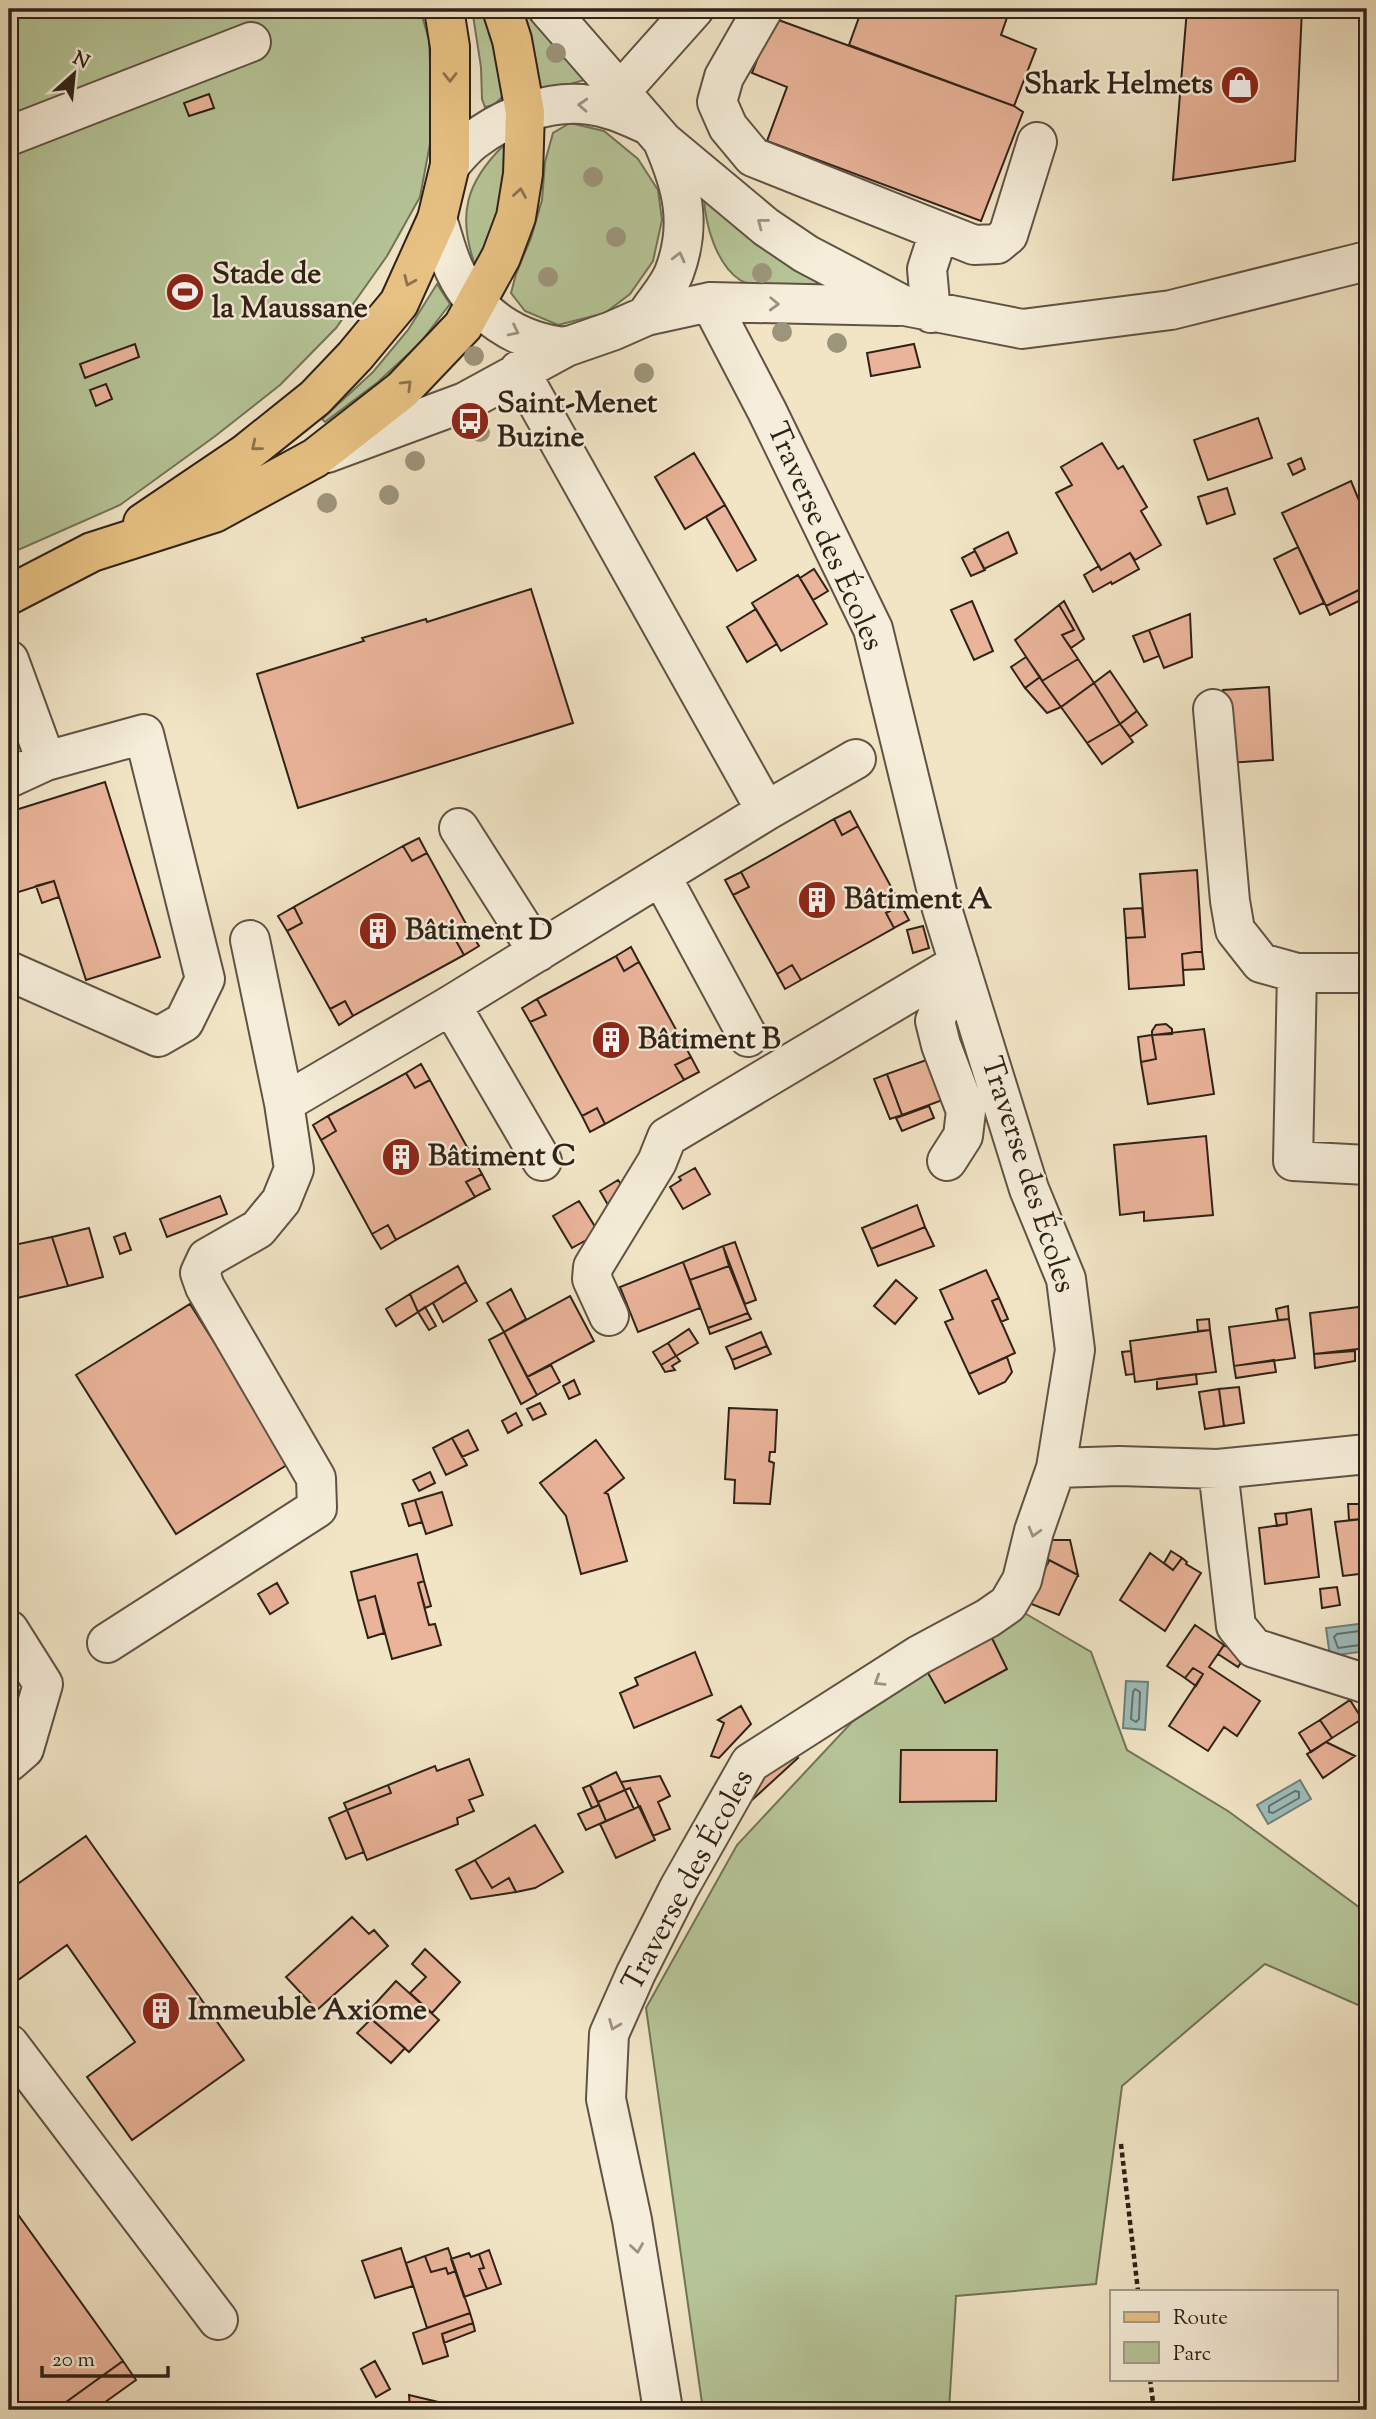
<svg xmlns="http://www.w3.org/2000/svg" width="1376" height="2419" font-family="'Sorts Mill Goudy',serif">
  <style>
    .green { fill: #b6c598; stroke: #727458; stroke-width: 2 }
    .water { fill: #9cbdbb; stroke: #707f7a; stroke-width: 2 }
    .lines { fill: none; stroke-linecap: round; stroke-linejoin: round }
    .shore { stroke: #66706a; stroke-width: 2 }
    .building { fill: #eab49a; stroke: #2f2218; stroke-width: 2 }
    .minor-casing { stroke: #605344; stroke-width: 42 }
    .major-casing { stroke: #2f2218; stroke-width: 42 }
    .path { stroke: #2f2218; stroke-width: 4.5; stroke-dasharray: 5 3.5; stroke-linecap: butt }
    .minor { stroke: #f6eeda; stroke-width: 38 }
    .major { stroke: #e8c283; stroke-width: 38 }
    .tree { fill: #9d957b }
    .oneway { stroke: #8c724e }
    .oneway2 { stroke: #9c9283 }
    .labels { text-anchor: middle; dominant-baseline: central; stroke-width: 5; stroke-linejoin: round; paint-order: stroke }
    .poi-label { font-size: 30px; font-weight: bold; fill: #2f2218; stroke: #f6eeda; text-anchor: start }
    .street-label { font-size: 30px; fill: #2f2218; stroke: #f6eeda }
  </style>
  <rect width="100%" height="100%" fill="#f1e5c6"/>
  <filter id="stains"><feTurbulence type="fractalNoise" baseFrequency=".00286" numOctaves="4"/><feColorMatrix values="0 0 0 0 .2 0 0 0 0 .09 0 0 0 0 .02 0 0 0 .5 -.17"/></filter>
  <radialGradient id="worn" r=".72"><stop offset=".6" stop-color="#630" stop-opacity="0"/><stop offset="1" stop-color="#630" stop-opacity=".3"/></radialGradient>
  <path class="green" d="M9,9h411l9,31 4,88 -13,69 -33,59 -51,72 -56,57 -66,52 -94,68 -111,49z
    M472,9h12l19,77 -1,11 -8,8 -9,2 -3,-8 -1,-32z
    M518,9h19l51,70 -39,11 -12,-4z
    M570,123l34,8 34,28 20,31 4,30 -9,41 -23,33 -25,19 -47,12 -33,-14 -14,-18 5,-19 15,-36 11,-38 3,-38 8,-29z
    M504,145l3,3 -9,64 -19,49 -4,4c-18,-50 -9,-83 29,-120z
    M704,197l126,87 -4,8c-18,-2 -73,-3 -86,-12 -24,-16 -35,-56 -36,-83z
    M437,284l13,20 -30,39 -42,39 -53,40 -3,-3 51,-47 35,-42z
    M1021,1611l70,41 36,98 101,61 139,102v96l-102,-45 -143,122 -26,198 -140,12 -7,114h-246l-57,-402 91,-163 115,-123z"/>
  <path class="water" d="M1367,1623v28l-37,5 -4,-28z
    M1126,1681l22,1 -3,48 -22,-2z
    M1300,1780l11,19 -43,25 -11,-19z"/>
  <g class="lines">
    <path class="shore" d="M1367,1630l-30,4 -3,3 4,11 29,-4
      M1135,1689l5,3 -1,27 -3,3 -5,-3 2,-27z
      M1295,1791l4,1v6l-26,15 -4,-1v-6z"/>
  </g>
  <path class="building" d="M862,9h148l-9,26 35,14 -22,57 -165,-61z
    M1187,9h115l-7,152 -122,19z
    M773,18l241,88 9,6 -42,109 -214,-80 20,-54 -35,-14z
    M209,94l5,14 -25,8 -5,-13z
    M135,344l4,13 -54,21 -5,-14z
    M914,344l6,23 -49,9 -4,-23z
    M106,384l6,15 -16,7 -6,-16z
    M1258,418l14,40 -64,22 -14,-40z
    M1102,443l16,26 5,-3 24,41 -6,4 20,34 -26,15 -5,-7 -29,17 -45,-77 16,-8 -11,-18z
    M694,453l31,52 -40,24 -30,-52z
    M1301,458l4,11 -12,6 -5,-11z
    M1351,481l16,39v66l-41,20 -44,-93z
    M1227,488l8,26 -28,10 -9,-27z
    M725,505l31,55 -19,11 -31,-54z
    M1008,532l9,21 -33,16 -10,-20z
    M1298,547l26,56 -24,11 -26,-55z
    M975,551l10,19 -14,6 -9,-18z
    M1130,553l9,16 -27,15 -1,-2 -18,10 -9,-17 15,-9 2,4z
    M814,569l14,22 -15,9 -13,-22z
    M798,575l29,49 -46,27 -29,-48z
    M1367,586v11l-37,18 -4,-9z
    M531,589l42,134 -275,85 -41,-134 107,-33 -2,-3 64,-19 1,3z
    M972,601l21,50 -19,9 -23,-50z
    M1064,601l20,38 -13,9 -9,-13 12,-5 -15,-25z
    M1059,605l15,25 -12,5 16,24 -36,22 -27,-41z
    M756,609l21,35 -30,18 -20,-35z
    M1190,614l2,43 -28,11 -15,-38z
    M1149,630l10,26 -15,6 -11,-26z
    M1026,657l14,20 -15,11 -14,-21z
    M1078,659l16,24 -33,24 -19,-26z
    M1110,671l27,40 -17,13 -26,-41z
    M1040,677l2,4 19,26 -14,6 -22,-25z
    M1094,683l26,41 -33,19 -26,-36z
    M1269,687l4,73 -45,3 -5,-73z
    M1137,711l10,14 -17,12 -10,-13z
    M1120,724l13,18 -31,22 -15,-21z
    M105,782l55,175 -74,23 -32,-99 -45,14v-83z
    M850,811l8,15 -16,9 -8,-16z
    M834,819l8,16 16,-9 43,79 -15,8 8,15 -93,52 -9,-15 -15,9 -44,-79 16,-8 -8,-15z
    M419,838l8,15 -15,8 -9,-15z
    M403,846l9,15 15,-8 43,78 -15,8 9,16 -111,61 -8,-15 -15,8 -43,-78 15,-8 -8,-16z
    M1197,870l5,81 -20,3 2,31 -55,4 -3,-51 19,-1 -5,-63z
    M741,872l8,15 -16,8 -8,-15z
    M54,881l5,16 -17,6 -6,-17z
    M901,905l8,15 -15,8 -8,-15z
    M294,907l8,16 -15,8 -9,-15z
    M1142,908l3,29 -19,1 -2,-29z
    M923,926l6,22 -16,5 -6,-23z
    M470,931l9,15 -15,9 -9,-16z
    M631,947l8,15 -15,9 -8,-15z
    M1202,951l2,18 -21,1 -1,-16z
    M616,956l8,15 15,-9 52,95 -16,8 9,15 -79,44 -8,-16 -15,8 -52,-94 16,-7 -9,-16z
    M792,965l9,15 -16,9 -8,-15z
    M537,999l9,16 -16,7 -8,-14z
    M345,1001l8,15 -14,9 -9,-16z
    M1166,1024l6,5v5l-20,1v-4l4,-6z
    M1204,1029l10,65 -66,10 -7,-42 15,-3 -4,-24z
    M1152,1035l4,24 -15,3 -3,-25z
    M691,1057l8,15 -15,8 -9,-15z
    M932,1058l16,40 -46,17 -15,-41z
    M421,1064l9,16 -15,8 -9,-15z
    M406,1073l9,15 15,-8 52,94 -16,8 9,15 -79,43 -8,-15 -16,9 -51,-94 15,-9 -8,-15z
    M887,1074l15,41 -12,4 -16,-40z
    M929,1106l5,12 -32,13 -6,-13z
    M597,1108l8,16 -15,8 -8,-16z
    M328,1116l8,15 -15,9 -8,-15z
    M1206,1136l7,79 -69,6v-9l-24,3 -6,-70z
    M695,1168l15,26 -27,15 -13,-22 11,-7 -2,-3z
    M482,1174l8,15 -15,8 -9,-15z
    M618,1180l10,14 -20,11 -8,-14z
    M220,1196l7,18 -60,23 -7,-18z
    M579,1201l20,32 -27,15 -19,-32z
    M917,1205l8,22 -54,22 -9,-21z
    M388,1225l8,15 -15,9 -9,-15z
    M925,1227l9,19 -56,20 -7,-17z
    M89,1228l14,49 -35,9 -16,-49z
    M125,1233l6,17 -11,4 -6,-17z
    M52,1237l16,49 -59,14v-54z
    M735,1242l21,58 -11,4 -22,-58z
    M723,1246l6,20 -39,14 -7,-18z
    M683,1262l17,46 -62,24 -18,-45z
    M458,1266l8,16 -48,30 -8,-18z
    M729,1266l19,47 -40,15 -18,-48z
    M986,1270l13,28 -7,3 23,52 -46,21 -24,-52 8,-3 -13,-29z
    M896,1280l21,18 -22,26 -21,-18z
    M466,1282l11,19 -34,21 -10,-19z
    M511,1289l15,30 -22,13 -17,-29z
    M410,1294l8,18 -22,14 -10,-17z
    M570,1296l24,45 -67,36 -23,-45z
    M999,1298l9,21 -7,3 -9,-21z
    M190,1304l100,159 -114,71 -100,-159z
    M1288,1306l1,13 -11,1 -2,-11z
    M1367,1306v42l-53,6 -4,-41z
    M425,1307l11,19 -7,4 -11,-18z
    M748,1313l3,6 -41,15 -2,-6z
    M1209,1319l1,11 -12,1 -1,-11z
    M1289,1319l6,39 -61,8 -5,-39z
    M689,1329l9,14 -22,13 -8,-13z
    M1210,1330l6,42 -81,10 -5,-41z
    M504,1332l33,63 -16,9 -32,-64z
    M761,1332l6,14 -35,14 -6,-13z
    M668,1343l8,13 -15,9 -8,-13z
    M767,1346l4,8 -36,15 -3,-9z
    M1131,1351l3,23 -8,1 -4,-23z
    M1355,1351v10l-40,7 -1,-14z
    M676,1356l4,5 -8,5 3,4 -10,2 -4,-7z
    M1007,1357l5,15 -7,10 -26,12 -10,-20z
    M1274,1360l2,12 -40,6 -2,-12z
    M551,1365l9,17 -23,13 -10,-18z
    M1196,1374l1,10 -40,5v-10z
    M574,1380l6,14 -11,5 -6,-13z
    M1239,1387l5,36 -20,3 -5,-37z
    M1219,1389l5,37 -19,3 -6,-37z
    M540,1403l6,11 -13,6 -6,-11z
    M729,1408l48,2 -2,42h-5l-1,9 5,2 -4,41 -36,-1 1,-23 -10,-1z
    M516,1413l6,12 -14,8 -6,-12z
    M468,1430l10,20 -16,7 -10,-19z
    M452,1438l15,27 -21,10 -13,-27z
    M596,1440l28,38 -19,15 3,1 19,67 -46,13 -15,-58 -26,-33z
    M430,1472l5,11 -16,8 -6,-11z
    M442,1492l10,33 -26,9 -11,-34z
    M415,1500l7,22 -13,4 -7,-22z
    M1367,1502v71l-24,3 -8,-54 27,-3 -2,-15z
    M1348,1504h12l2,15 -13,1z
    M1311,1509l8,68 -54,7 -6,-56 28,-4 -1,-11z
    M1286,1513l1,11 -10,2 -2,-12z
    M1049,1540h21l8,35 -29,-15 -1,3 -6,-3z
    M1171,1551l11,7 -9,12 -9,-7z
    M1150,1553l23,17 9,-12 5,4 -1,2 15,9 -36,58 -45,-31z
    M417,1554l7,27 -6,2 11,42 6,-1 6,21 -49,14 -17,-63 -17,5 -7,-29z
    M1049,1560l29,15 -19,40 -30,-12z
    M424,1581l7,25 -6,2 -7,-25z
    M277,1583l11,20 -18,11 -12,-20z
    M1337,1587l3,18 -18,3 -2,-19z
    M375,1596l9,37 -16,5 -10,-37z
    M1195,1625l29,20 -15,22 51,34 -23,35 -13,-9 -16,24 -39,-25 34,-52 -10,-6 -8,10 -18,-12z
    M988,1630l19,39 -62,34 -21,-37z
    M1224,1645l20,13 -6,9 -20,-13z
    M695,1652l17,43 -78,33 -14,-35 18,-8 -3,-7z
    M1193,1668l10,6 -7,12 -11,-8z
    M1350,1700l12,19 -30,19 -12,-18z
    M741,1706l10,18 -32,34 -8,-2 13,-33 -6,-3z
    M1320,1720l12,18 -21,14 -12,-19z
    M1326,1742l29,14 -32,22 -16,-24z
    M788,1747l10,11 -46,42 -8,-11z
    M901,1750h96l-1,51 -96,1z
    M469,1759l14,36 -14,5 5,11 -17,7 1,6 -91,36 -20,-50 44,-17 -3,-8 47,-19 2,5z
    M616,1772l9,18 -27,12 -8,-17z
    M660,1776l10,20 -12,6 12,27 -17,7 -23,-48 -5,2 -4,-8z
    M388,1785l3,8 -44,17 -3,-7z
    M590,1785l9,20 -7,3 -9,-20z
    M625,1790l9,19 -28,12 -8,-19z
    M599,1805l7,16 -20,9 -8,-16z
    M640,1806l15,34 -39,18 -16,-34z
    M347,1810l17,42 -18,7 -17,-41z
    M535,1825l28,47 -28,16 -19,4 -7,-14 -17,10 -17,-28z
    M86,1836l158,224 -112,80 -45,-63 48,-35 -68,-97 -49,35 -9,-13v-77z
    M475,1860l17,28 17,-10 7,14 -45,7 -15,-29z
    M352,1917l17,17 5,-4 14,16 -71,64 -31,-33z
    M425,1949l35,33 -28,31 -22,-20 16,-16 -14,-13z
    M396,1981l43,39 -30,32 -43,-38z
    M371,2019l34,29 -14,15 -34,-30z
    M9,2202l114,159 -68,49h-46z
    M401,2248l12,38 -38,12 -13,-37z
    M448,2248l8,23 -8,3 -2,-6 -15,4 -6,-16z
    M489,2250l12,34 -14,5 -8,-20 5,-1 -5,-14z
    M469,2253l2,4 8,-3 5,14 -5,1 8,20 -23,8 -13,-38z
    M425,2256l6,16 15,-4 2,6 8,-3 14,42 -43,15 -21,-65z
    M470,2313l3,10 -31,11 6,22 -25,8 -10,-31z
    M473,2323l2,8 -31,12 -2,-9z
    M123,2361l13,19 -42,30h-39z
    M375,2361l15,28 -14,8 -15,-28z
    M409,2395l42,10 -1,5h-40z"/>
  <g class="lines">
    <g class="minor-casing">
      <path id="minor" d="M548,9l115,132 103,86 40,27 99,52 117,23 149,-19 196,-49
        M763,9l-39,68 -7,25 11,25 25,30 221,88 23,-1 11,-9 29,-93
        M620,92l74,-83
        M9,136l242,-94
        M450,165c7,-8 14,-17 23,-24 30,-24 77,-42 117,-36 19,2 38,11 56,19
        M437,219c6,17 10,36 18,52 21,44 62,71 111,76
        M931,313l-4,-44 12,-37
        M646,316c9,-15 24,-30 29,-46 17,-47 7,-84 -12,-128
        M327,453l138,-51 101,-55 46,-16 34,-15 64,-14 188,4
        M9,660l37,101
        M1213,709l17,192 5,29 26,33 36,10
        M9,778l37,-17 98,-27 61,245 -21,43 -26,15 -149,-66
        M766,811l90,-52
        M459,828l79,124
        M661,876l87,161
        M250,940l34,163
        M1367,973h-70l-4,188 74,4
        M451,1005l91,156
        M609,1316l-17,-37 1,-12 64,-105 10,-25 292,-174 -24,58 6,24 25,66 -3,25 -16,25
        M1056,1468l63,-2 99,3 149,-15
        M1218,1469l18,157 18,22 113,36
        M9,1630l34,54 -19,65 -15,13
        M107,1643l210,-135 -1,-30 -111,-191 -5,-14 7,-15 51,-29 23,-28 13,-32 -10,-66 167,-98 315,-194 -247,-441
        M9,2044l209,276
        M663,2410l-31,-190 -26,-121 3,-65 27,-61 43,-85 71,-125 169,-108 69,-37 20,-14 14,-24 12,-49 22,-63 19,-118 -9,-71 -37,-90 -91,-293 -65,-267 -106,-218 -57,-109"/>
    </g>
    <g class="major-casing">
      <path id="major" d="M143,523l102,-69 70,-56 40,-42 44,-53 38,-84 13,-54v-118l-6,-38
        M9,595l83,-43 122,-39 101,-55 87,-68 61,-64 38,-69 15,-40 7,-43 2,-62 -13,-72 -10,-31"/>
    </g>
    <path class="path" d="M1121,2144l17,147
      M1150,2379l4,31"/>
    <use href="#minor" class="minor"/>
    <use href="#major" class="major"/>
  </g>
  <g class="tree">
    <circle cx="556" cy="53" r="10"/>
    <circle cx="593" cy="177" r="10"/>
    <circle cx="616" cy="237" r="10"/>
    <circle cx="762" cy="273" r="10"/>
    <circle cx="548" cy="277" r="10"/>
    <circle cx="782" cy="332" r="10"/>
    <circle cx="837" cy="343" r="10"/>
    <circle cx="474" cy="356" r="10"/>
    <circle cx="644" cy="373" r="10"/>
    <circle cx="480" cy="432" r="10"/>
    <circle cx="415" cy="461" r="10"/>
    <circle cx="389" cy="495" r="10"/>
    <circle cx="327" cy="503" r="10"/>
  </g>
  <defs><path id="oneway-chevron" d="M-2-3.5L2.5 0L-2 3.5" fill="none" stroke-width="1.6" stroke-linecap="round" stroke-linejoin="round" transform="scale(1.75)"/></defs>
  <g class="oneway">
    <use href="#oneway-chevron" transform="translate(450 77) rotate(90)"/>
    <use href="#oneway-chevron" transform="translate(520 193) rotate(-81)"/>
    <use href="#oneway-chevron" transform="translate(409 281) rotate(114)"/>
    <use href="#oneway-chevron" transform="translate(407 385) rotate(-45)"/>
    <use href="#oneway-chevron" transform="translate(256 446) rotate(141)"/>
  </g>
  <g class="oneway2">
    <use href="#oneway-chevron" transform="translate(583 105) rotate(-177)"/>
    <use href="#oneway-chevron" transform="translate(762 223) rotate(-142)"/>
    <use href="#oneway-chevron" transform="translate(679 257) rotate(-76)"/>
    <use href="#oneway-chevron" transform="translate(774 304) rotate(2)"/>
    <use href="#oneway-chevron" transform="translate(514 331) rotate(26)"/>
    <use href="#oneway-chevron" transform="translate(1034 1532) rotate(106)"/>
    <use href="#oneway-chevron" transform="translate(879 1681) rotate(148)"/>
    <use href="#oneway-chevron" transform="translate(614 2025) rotate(112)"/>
    <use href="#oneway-chevron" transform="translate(637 2248) rotate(81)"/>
  </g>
  <defs>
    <g id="shop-disc" transform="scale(2.0125)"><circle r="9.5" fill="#8f2418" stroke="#f6eeda"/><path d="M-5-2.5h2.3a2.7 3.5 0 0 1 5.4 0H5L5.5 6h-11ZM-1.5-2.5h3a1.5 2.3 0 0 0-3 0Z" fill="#fff"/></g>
    <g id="stadium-disc" transform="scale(2.0125)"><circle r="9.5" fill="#8f2418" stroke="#f6eeda"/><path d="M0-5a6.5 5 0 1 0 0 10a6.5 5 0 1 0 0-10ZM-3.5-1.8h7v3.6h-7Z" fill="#fff"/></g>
    <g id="bus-disc" transform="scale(2.0125)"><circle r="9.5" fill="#8f2418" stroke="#f6eeda"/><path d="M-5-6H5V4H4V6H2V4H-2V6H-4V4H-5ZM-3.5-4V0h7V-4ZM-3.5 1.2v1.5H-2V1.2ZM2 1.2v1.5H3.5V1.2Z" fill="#fff"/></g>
    <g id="building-disc" transform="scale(2.0125)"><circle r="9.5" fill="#8f2418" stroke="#f6eeda"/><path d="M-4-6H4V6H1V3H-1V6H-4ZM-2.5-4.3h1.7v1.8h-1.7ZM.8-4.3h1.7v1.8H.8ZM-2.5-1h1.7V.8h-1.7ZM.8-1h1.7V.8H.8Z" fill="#fff"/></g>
  </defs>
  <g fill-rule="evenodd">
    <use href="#shop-disc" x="1240" y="85"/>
    <use href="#stadium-disc" x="185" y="292"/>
    <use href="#bus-disc" x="470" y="421"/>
    <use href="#building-disc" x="817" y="900"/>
    <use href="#building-disc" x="378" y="931"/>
    <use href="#building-disc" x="611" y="1040"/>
    <use href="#building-disc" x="401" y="1157"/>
    <use href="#building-disc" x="161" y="2011"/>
  </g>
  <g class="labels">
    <g class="poi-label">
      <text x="1213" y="85" text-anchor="end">Shark Helmets</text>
      <text x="212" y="275">Stade de<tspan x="212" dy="34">la Maussane</tspan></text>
      <text x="497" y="404">Saint-Menet<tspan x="497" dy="34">Buzine</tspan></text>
      <text x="844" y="900">Bâtiment A</text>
      <text x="405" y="931">Bâtiment D</text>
      <text x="638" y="1040">Bâtiment B</text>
      <text x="428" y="1157">Bâtiment C</text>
      <text x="188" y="2011">Immeuble Axiome</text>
    </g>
    <g class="street-label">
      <text transform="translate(824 537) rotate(66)">Traverse des Écoles</text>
      <text transform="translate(1027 1175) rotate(72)">Traverse des Écoles</text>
      <text transform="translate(689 1881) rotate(-62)">Traverse des Écoles</text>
    </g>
  </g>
  <rect width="1376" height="2419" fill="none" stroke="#f1e5c6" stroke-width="35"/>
  <rect x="10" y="10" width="1355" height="2398" fill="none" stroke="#2f2218" stroke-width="3.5"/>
  <rect x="18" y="18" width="1341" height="2384" fill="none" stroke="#2f2218" stroke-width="2"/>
  <rect x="1110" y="2290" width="228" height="91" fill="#f6eeda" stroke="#a69c8c" stroke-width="2"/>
  <rect x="1124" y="2312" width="35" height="10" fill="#e8c283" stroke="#a69c8c" stroke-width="2"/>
  <text x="1173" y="2324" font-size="21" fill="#2f2218">Route</text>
  <rect x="1124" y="2342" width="35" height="21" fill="#b6c598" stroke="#a69c8c" stroke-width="2"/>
  <text x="1173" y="2360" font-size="21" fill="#2f2218">Parc</text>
  <g transform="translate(74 74) rotate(27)" stroke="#f6eeda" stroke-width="5" paint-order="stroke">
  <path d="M0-5L12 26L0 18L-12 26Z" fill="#2f2218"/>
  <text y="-10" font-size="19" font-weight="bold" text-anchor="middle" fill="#2f2218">N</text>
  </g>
  <path d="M42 2366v10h126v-10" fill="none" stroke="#2f2218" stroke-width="3.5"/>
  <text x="52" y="2366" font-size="21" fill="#2f2218" stroke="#f6eeda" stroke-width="5" paint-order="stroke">20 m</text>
  <rect width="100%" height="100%" filter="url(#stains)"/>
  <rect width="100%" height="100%" fill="url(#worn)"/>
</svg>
